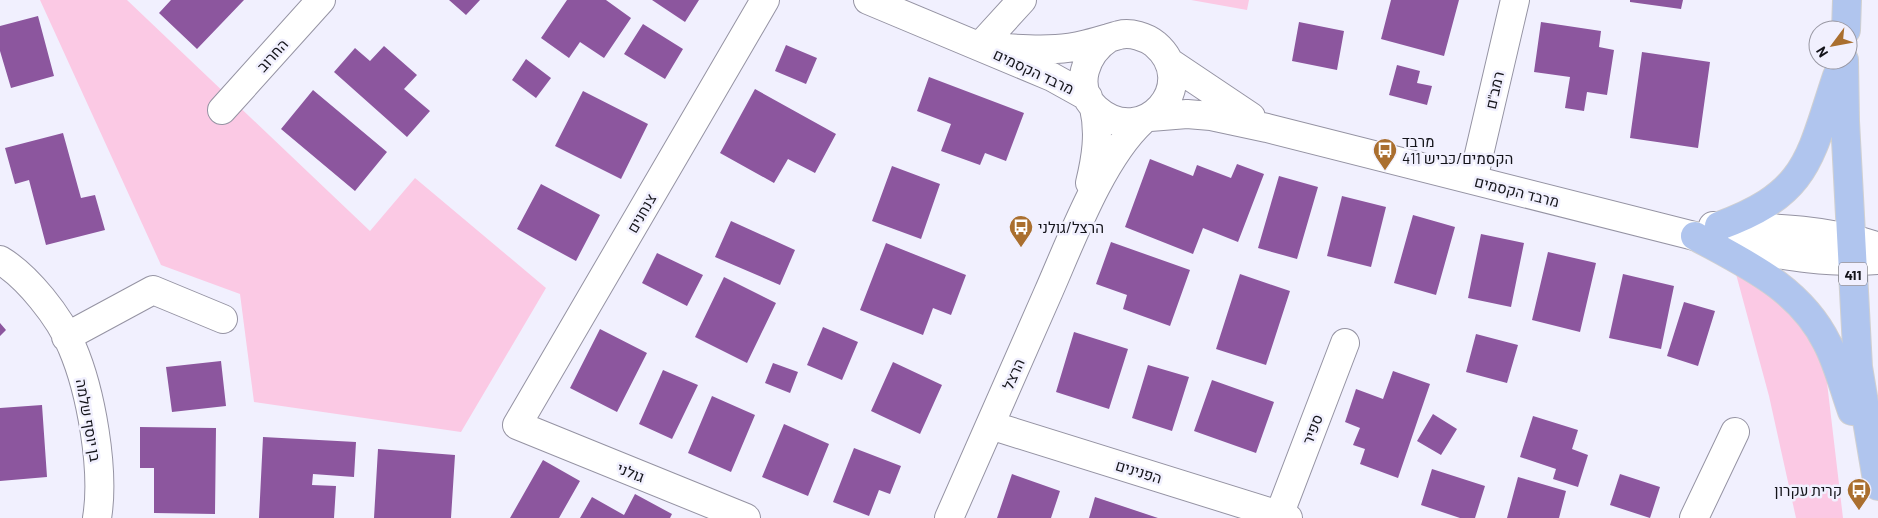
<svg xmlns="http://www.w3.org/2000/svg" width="1878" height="518" font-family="Barlow,Heebo,sans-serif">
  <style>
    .green { fill: #fbc9e4 }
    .building { fill: #8c569e }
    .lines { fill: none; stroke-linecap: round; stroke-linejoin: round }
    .minor-casing { stroke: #9593a3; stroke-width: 30 }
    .major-casing { stroke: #d0d0d1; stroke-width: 30 }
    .minor { stroke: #fff; stroke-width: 28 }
    .major { stroke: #b0c5ee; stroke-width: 28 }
    .labels { text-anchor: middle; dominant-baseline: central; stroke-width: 5; stroke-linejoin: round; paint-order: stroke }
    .shield { fill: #f1f0fe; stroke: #56565e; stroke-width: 1 }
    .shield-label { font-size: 14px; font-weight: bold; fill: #14141a }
    .street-label { font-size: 15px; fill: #14141a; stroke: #f1f0fe }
    .poi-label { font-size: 15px; fill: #14141a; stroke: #f1f0fe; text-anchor: start }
  </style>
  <rect width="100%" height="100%" fill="#f1f0fe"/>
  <path class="green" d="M40,0h87l243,231 45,-53 131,110 -85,144 -207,-30 -14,-108 -79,-29z
    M1191,0h58l-2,10z
    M1736,274l39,18 41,49 10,33 17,144h-47l-27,-122z"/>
  <path class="building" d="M171,0h73l-47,49 -38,-36z
    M449,0h31l-14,15z
    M567,0h39l25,18 -27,40 -24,-16 -11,16 -28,-20z
    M652,0h47l-14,22z
    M1391,0h68l-15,56 -63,-17z
    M1630,0h53l-2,9 -51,-7z
    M38,16l16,60 -43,12 -11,-37v-25z
    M1299,22l45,9 -7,39 -45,-9z
    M1541,22l60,9 -2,16 15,3 -7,45 -20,-3 -3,19 -19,-3 5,-31 -36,-5z
    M643,24l40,25 -18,30 -41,-25z
    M786,45l31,13 -11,26 -31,-13z
    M384,46l33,29 -13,14 26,22 -23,26 -73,-65 21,-24 15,13z
    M1642,52l68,10 -12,86 -68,-10z
    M526,59l25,19 -15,20 -24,-18z
    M1397,65l23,6 -3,12 15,3 -5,19 -38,-10z
    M929,77l95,36 -18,48 -21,-8 -5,12 -39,-14 10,-27 -34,-13z
    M755,89l81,45 -21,39 -27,-14 -14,24 -54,-30z
    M313,90l74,62 -32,39 -74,-62z
    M583,91l65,33 -27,55 -66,-33z
    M63,133l18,65 14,-3 10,35 -59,15 -17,-65 -14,4 -10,-36z
    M1150,159l43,17 4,-11 34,13 6,-14 27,10 -26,68 -35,-14 -10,26 -68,-27z
    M892,166l48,18 -19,55 -49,-18z
    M1279,176l39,11 -21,72 -39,-11z
    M541,184l59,31 -24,46 -59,-32z
    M1342,196l44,11 -15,60 -44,-11z
    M1413,215l42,12 -19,68 -42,-12z
    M731,221l64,29 -15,35 -65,-28z
    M1481,234l43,9 -13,64 -43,-9z
    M1111,242l79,28 -20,56 -47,-17 4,-14 -31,-11z
    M886,243l80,32 -15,40 -18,-7 -10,27 -63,-25z
    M1548,252l48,11 -16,69 -48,-12z
    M657,253l46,22 -16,31 -45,-23z
    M1240,274l50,17 -24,74 -50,-16z
    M1623,274l51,12 -13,63 -52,-11z
    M724,277l52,26 -29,60 -52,-26z
    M1684,302l31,9 -17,55 -31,-10z
    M0,323l6,7 -6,6z
    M823,327l35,15 -16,38 -35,-15z
    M600,329l47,24 -30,59 -47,-24z
    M1074,332l54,17 -19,60 -53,-17z
    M1476,334l42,11 -11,38 -41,-11z
    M221,361l5,45 -54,6 -6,-45z
    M893,362l49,23 -22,49 -49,-23z
    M773,363l25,9 -8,21 -25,-10z
    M1148,365l41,12 -17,54 -40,-13z
    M663,370l35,15 -26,54 -33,-15z
    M1393,371l37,13 -32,94 -38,-14 5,-15 -12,-4 7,-17 -15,-6 11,-33 27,10z
    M1212,380l62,22 -18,51 -62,-22z
    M712,396l43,19 -24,57 -43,-19z
    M42,405l5,72 -47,4v-73z
    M1433,414l24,15 -16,26 -24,-14z
    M1533,416l45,14 -6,19 16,6 -10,32 -25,-8 3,-10 -36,-12z
    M784,424l45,20 -21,52 -46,-19z
    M140,427l76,1 -1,86 -61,-1v-45h-14z
    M263,437l93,5 -2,35 -41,-3 -1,11 24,1 -2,32h-75z
    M854,448l47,18 -11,28 -11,-4 -10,26 -36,-14z
    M378,449l77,6 -4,63h-77z
    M543,460l37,21 -21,37h-49z
    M1432,469l53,17 -10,32h-15l-39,-13z
    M1012,474l48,17 -9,27h-54z
    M1620,474l40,13 -10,31 -40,-13z
    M1518,477l48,14 -7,27h-52z
    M635,494l37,20 -2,4h-90l12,-21 32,18z
    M1095,497l63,21h-69z"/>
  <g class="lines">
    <g class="minor-casing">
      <path id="minor" d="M868,0l184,77 36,20
        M980,46c25,2 51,5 76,3 21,-1 43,-8 63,-14 12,-3 27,2 36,9 47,40 -12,107 -59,65 -24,-22 -10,-56 13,-71
        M980,46l42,-46
        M1169,62l82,55
        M222,110l99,-110
        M1150,117l37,-3 24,2 56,12 471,119c47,9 93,17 140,13
        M1473,180l42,-180
        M1090,183c6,-25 10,-50 4,-75
        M1713,226c53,2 109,2 160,19
        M0,260c27,16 60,57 72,87 19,44 33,123 25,171
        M66,337l87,-47 70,29
        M990,425l298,93
        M746,518l-229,-93 248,-425
        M949,518c33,-75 66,-150 99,-225 23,-52 53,-134 94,-172
        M1278,518l67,-175
        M1694,518l41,-86"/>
    </g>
    <g class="major-casing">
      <path id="major" d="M1846,30l1,-30
        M1844,60l1,61 13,246 20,119
        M1719,226c90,-33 90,-67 118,-150
        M1695,236c51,28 105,52 132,107 11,21 17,46 25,68"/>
    </g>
    <use href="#minor" class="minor"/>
    <use href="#major" class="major"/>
  </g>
  <defs>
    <g id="bus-pin" transform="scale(1.25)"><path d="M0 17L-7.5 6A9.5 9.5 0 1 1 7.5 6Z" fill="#aa6f2f" stroke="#f1f0fe"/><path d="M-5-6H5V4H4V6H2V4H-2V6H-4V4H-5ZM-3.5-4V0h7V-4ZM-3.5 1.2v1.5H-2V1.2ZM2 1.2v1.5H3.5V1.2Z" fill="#fff"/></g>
  </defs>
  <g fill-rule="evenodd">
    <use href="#bus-pin" x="1385" y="150"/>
    <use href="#bus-pin" x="1021" y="227"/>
    <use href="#bus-pin" x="1859" y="490"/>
  </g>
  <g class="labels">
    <rect class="shield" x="1839" y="262.5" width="28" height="23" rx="4"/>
    <g class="shield-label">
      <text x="1853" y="274">411</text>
    </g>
    <g class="street-label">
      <text transform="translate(272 55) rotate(-48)">החרוב</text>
      <text transform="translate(1034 71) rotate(25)">מרבד הקסמים</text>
      <text transform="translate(1494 90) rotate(-77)">רמב"ם</text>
      <text transform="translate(1517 191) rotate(14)">מרבד הקסמים</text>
      <text transform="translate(641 213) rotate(-60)">צנחנים</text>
      <text transform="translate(1013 374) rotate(-66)">הרצל</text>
      <text transform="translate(89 420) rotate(80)">בן יוסף שלמה</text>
      <text transform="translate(1312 429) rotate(-69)">ספיר</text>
      <text transform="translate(1139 471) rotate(17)">הפנינים</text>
      <text transform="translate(631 472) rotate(22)">גולני</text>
    </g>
    <g class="poi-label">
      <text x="1402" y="141">מרבד<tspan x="1402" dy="17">הקסמים/כביש 411</tspan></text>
      <text x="1038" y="227">הרצל/גולני</text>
      <text x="1842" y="490" text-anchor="end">קרית עקרון</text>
    </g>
  </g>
  <g transform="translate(1833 45) rotate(238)"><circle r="24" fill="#f1f0fe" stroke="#9998a3"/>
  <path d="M0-4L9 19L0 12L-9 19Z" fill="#aa6f2f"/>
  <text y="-8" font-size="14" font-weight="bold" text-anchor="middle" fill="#14141a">N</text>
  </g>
</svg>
